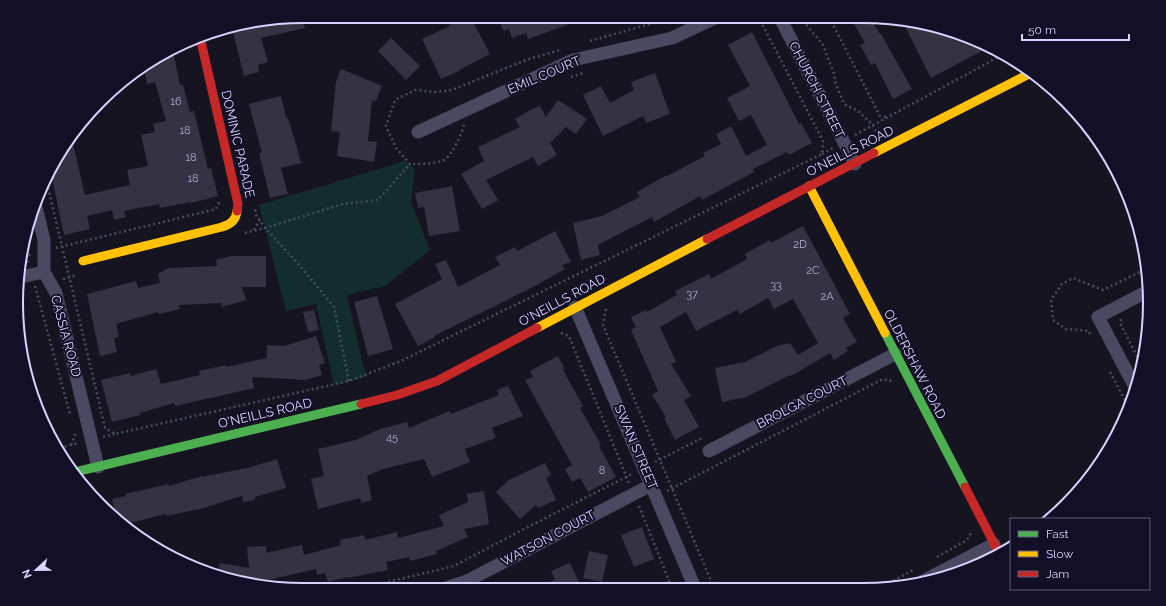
<svg xmlns="http://www.w3.org/2000/svg" width="1166" height="606" font-family="Raleway,sans-serif">
  <style>
    .green { fill: #132c2d }
    .building { fill: #343243 }
    .lines { fill: none; stroke-linecap: round; stroke-linejoin: round }
    .path { stroke: #44505f; stroke-width: 2.5; stroke-dasharray: 2 3; stroke-linecap: butt }
    .street { stroke: #4a4962; stroke-width: 13 }
    .fast { stroke: #4caf50; stroke-width: 9 }
    .slow { stroke: #ffc107; stroke-width: 9 }
    .jam { stroke: #c62828; stroke-width: 9 }
    .labels { text-anchor: middle; dominant-baseline: central; stroke-width: 4; stroke-linejoin: round; paint-order: stroke }
    .number-label { font-size: 11px; fill: #b0acd0 }
    .street-label { font-size: 13px; fill: #d9d4ff; stroke: #130f26 }
    .rim { fill: none; stroke: #d9d4ff; stroke-width: 2 }
  </style>
  <rect width="100%" height="100%" fill="#161421"/>
  <path class="green" d="M405,161l10,8 -4,33 19,48 -45,36 -38,9 19,82 -32,8 -18,-81 -30,7 -27,-106z"/>
  <path class="building" d="M302,16l3,12 -44,10 7,24 -10,3 1,7 -15,4 -12,-48z
    M444,16h26l20,38 -31,16v1l-18,8 -19,-40 28,-13z
    M507,16h79v2l-58,21 -2,-6 -14,5 -3,-9 -6,2 -4,-12z
    M850,17h20l10,17h1l31,55 -19,10 -18,-36 -4,2 -11,-20 5,-2z
    M912,22l26,4 53,20 -60,32 -26,-52z
    M752,32l47,92 2,-1 11,20 -23,12 -2,-3 -34,17 1,3 -52,28 -2,-4 -46,26 -2,-5 -54,28 2,10 -19,5 -8,-37 29,-7 38,-19 -3,-5 30,-17v1l38,-20 -2,-3 18,-9 -5,-10 15,-8 15,30 21,-11 -16,-30 -12,6 -12,-23 23,-12 -22,-41z
    M391,38l29,28 -14,14 -28,-29z
    M173,52l7,33h3l7,27 4,-1 14,58 3,-1 7,28 -27,7v-1l-31,6 -1,-4 -35,7 2,6 -12,3 -2,-10 -25,6 3,13 -26,6 -13,-62 13,-29 7,-8 14,59 45,-10 -3,-15 21,-4 -7,-31 14,-3 -2,-8 13,-3 -11,-39 -8,2 -3,-17z
    M341,69l41,17 -6,15 -4,-1 -4,41 9,1 -3,20 -37,-6 3,-24 -9,-1 5,-49z
    M655,73l15,41 -24,9 -3,-7 -40,20 -20,-41 18,-9 9,17 24,-13 -3,-8z
    M281,96l5,22h2l8,26 5,19 -20,5 7,26 -18,4 -11,-45h3l-13,-49z
    M558,100l29,19 -11,15 -10,-7 -16,16 7,12 -19,11 -5,-9 -47,23 12,20 -16,9 -21,-35 23,-13 -6,-14 42,-20 -5,-8 17,-10 8,-3 6,11z
    M452,186l8,45 -31,5 -5,-29 -6,1 -3,-15z
    M803,226l47,88 -7,4 14,24 -11,6 2,3 -14,9 -4,-7 -39,23 -1,-1 -44,22 -24,5 -7,-34 30,-6 32,-16 13,-3 8,12 20,-12 -25,-44 -19,10 -6,-11 -28,16 -3,-4 -41,21 -10,-19 -26,15 16,35 -5,2 20,32 -7,4 15,27 -24,13 -11,-22 2,-1 -14,-22 6,-4 -27,-61 5,-3 -5,-10 15,-7 1,2 30,-17 -2,-4 34,-17 2,5 36,-20 -2,-5 25,-14 1,3z
    M555,231l16,31 -9,3 3,4 -30,17 -101,50 1,1 -17,9 -23,-42 47,-25 -7,-15 11,-4 12,27 42,-22 -5,-8 20,-10 2,4z
    M231,256h35v31h-24l4,13 -24,7 -1,-4 -42,2 1,4 -21,5 -1,-2 -42,12 3,13 -5,1 3,14 -17,4 -13,-62 49,-13 2,7 22,-5 -2,-9 10,-6 49,-2 -1,-6z
    M377,296l16,53 -25,7 -14,-54z
    M314,310l5,20 -11,2 -5,-20z
    M316,336l9,27 -6,2 3,10 -16,5 -54,-3 2,11 -79,18 -1,-3 -34,10v2l-28,7 -11,-42 29,-7 1,3 25,-7 5,15 39,-9 -1,-4 27,-6v2l41,-9v-13l17,1z
    M558,356l7,13 -2,1 20,36 -3,2 21,37 -2,1 17,31 -28,15 -8,-14 -8,4 -7,-13 7,-4 -47,-85 8,-3 -3,-6z
    M508,386l15,30 -31,12 4,10 -31,11 5,13 -38,15 -8,-18 -41,10 -16,7 5,24 -11,3 -1,-5 -42,11 -7,-30 13,-3 -6,-27 38,-9 24,-11 27,-7 2,6 41,-17 1,3 48,-19 -2,-5z
    M277,459l9,29 -31,9v3l-12,2 -1,-6 -42,13 -34,7v-2l-44,11 -13,-12 6,-2 -3,-12 14,-3 -1,-2 44,-10v2l33,-10v1l45,-9z
    M545,463l6,12 -5,3 10,22 -18,8 -2,-3 -16,14 -24,-27 13,-12z
    M484,491l5,33 -25,5 4,8 -32,14 1,3 -27,7 -1,-4 -23,5 2,8 -41,8v-1l-19,5 -3,-9 -8,2 -1,-6 -48,11 1,7 -40,-7 -12,-4 3,-13 29,5 -2,-21 19,-1v7l36,-8 2,10 37,-10 -1,-5 24,-5 1,5 32,-8 1,6 46,-12 -5,-11 29,-13 -1,-8z
    M642,527l12,32 -20,8 -13,-32z
    M589,551l19,4 -6,27 -19,-4z
    M570,563l12,25 -45,1 18,-10 -4,-8z"/>
  <g class="lines">
    <path class="path" d="M800,17l23,28 11,29 2,10 8,20 14,7 15,14 5,10
      M829,17l51,99 8,1
      M731,22l13,-6
      M590,41l88,-25
      M571,77l12,-4
      M464,125c-3,10 -11,29 -20,35 -9,4 -25,4 -34,4l-14,-16 -10,-22 9,-26 20,-10 20,2 17,-2 74,-30 34,-10
      M855,135l149,-81
      M822,154l11,-6
      M47,183l58,245 10,6 234,-53 52,-20 421,-207 1,-13 -65,-125
      M254,230l6,-10
      M245,233l20,-5 -9,-13 -1,-6
      M56,248l160,-39 4,-9
      M23,256h3l-1,-18
      M28,263l-2,-7 6,-2
      M63,279l14,-4
      M35,286l35,128
      M606,309l-3,16 111,263
      M1121,319l-1,4 22,43
      M561,333l8,3 60,147
      M1090,334l-1,-3 -23,-2 -13,-9 -2,-20 11,-16 11,-6 30,12 45,-22
      M1110,372l19,36
      M349,381l-15,-74 -32,-39 -37,-40 78,-24 35,-4 32,-36
      M103,437l12,-3
      M71,445l4,-10v-2
      M60,448l18,-5
      M655,462l47,-24
      M667,491l216,-112 9,2
      M639,506l33,82
      M937,557l30,-17 4,-7
      M880,588l35,-19
      M359,589l95,-23 68,-36 110,-56"/>
    <path class="street" d="M779,16l76,148
      M418,132l155,-72 99,-22 47,-22
      M36,207l8,33v32l12,21 42,174
      M21,277l23,-5
      M575,307l120,281
      M1136,389l-38,-72 50,-26
      M709,451l186,-97
      M923,581l71,-37
      M443,589l24,-8 184,-96"/>
    <path class="fast" d="M885,333l80,154
      M75,472l286,-68"/>
    <path class="slow" d="M874,153l159,-81
      M809,186l76,147
      M83,261l139,-34c9,-3 14,-7 15,-16
      M537,328l170,-89"/>
    <path class="jam" d="M200,37l38,167 -1,7
      M707,239l167,-86
      M361,404l36,-9 40,-14 100,-53
      M965,487l34,66"/>
  </g>
  <g class="labels">
    <g class="number-label">
      <text x="176" y="101">16</text>
      <text x="185" y="130">18</text>
      <text x="191" y="157">18</text>
      <text x="193" y="178">18</text>
      <text x="800" y="244">2D</text>
      <text x="813" y="270">2C</text>
      <text x="776" y="285">33</text>
      <text x="692" y="294">37</text>
      <text x="827" y="296">2A</text>
      <text x="392" y="437">45</text>
      <text x="602" y="470">8</text>
    </g>
    <g class="street-label">
      <text transform="translate(544 75) rotate(-23)">EMIL COURT</text>
      <text transform="translate(817 90) rotate(63)">CHURCH STREET</text>
      <text transform="translate(238 144) rotate(77)">DOMINIC PARADE</text>
      <text transform="translate(850 151) rotate(-27)">O'NEILLS ROAD</text>
      <text transform="translate(562 300) rotate(-28)">O'NEILLS ROAD</text>
      <text transform="translate(66 336) rotate(75)">CASSIA ROAD</text>
      <text transform="translate(915 364) rotate(63)">OLDERSHAW ROAD</text>
      <text transform="translate(802 402) rotate(-27)">BROLGA COURT</text>
      <text transform="translate(265 413) rotate(-13)">O'NEILLS ROAD</text>
      <text transform="translate(636 447) rotate(67)">SWAN STREET</text>
      <text transform="translate(548 538) rotate(-28)">WATSON COURT</text>
    </g>
  </g>
  <path d="M0 0H1166V606H0ZM303 23H863A280 280 0 0 1 1143 303V303A280 280 0 0 1 863 583H303A280 280 0 0 1 23 303V303A280 280 0 0 1 303 23Z" fill="#130f26" fill-rule="evenodd"/>
  <path class="rim" d="M303 23H863A280 280 0 0 1 1143 303V303A280 280 0 0 1 863 583H303A280 280 0 0 1 23 303V303A280 280 0 0 1 303 23Z"/>
  <rect x="1010" y="518" width="140" height="72" fill="#130f26" stroke="#625e7d"/>
  <rect x="1018" y="531" width="20" height="6" fill="#4caf50" stroke="#625e7d"/>
  <text x="1046" y="538" font-size="12" fill="#d9d4ff">Fast</text>
  <rect x="1018" y="551" width="20" height="6" fill="#ffc107" stroke="#625e7d"/>
  <text x="1046" y="558" font-size="12" fill="#d9d4ff">Slow</text>
  <rect x="1018" y="571" width="20" height="6" fill="#c62828" stroke="#625e7d"/>
  <text x="1046" y="578" font-size="12" fill="#d9d4ff">Jam</text>
  <g transform="translate(36 570) rotate(248)" stroke="#130f26" stroke-width="3" paint-order="stroke">
  <path d="M0-3L7 15L0 10L-7 15Z" fill="#d9d4ff"/>
  <text y="-6" font-size="11" font-weight="bold" text-anchor="middle" fill="#d9d4ff">N</text>
  </g>
  <path d="M1022 34v6h107v-6" fill="none" stroke="#d9d4ff" stroke-width="2"/>
  <text x="1028" y="34" font-size="12" fill="#d9d4ff" stroke="#130f26" stroke-width="3" paint-order="stroke">50 m</text>
</svg>
